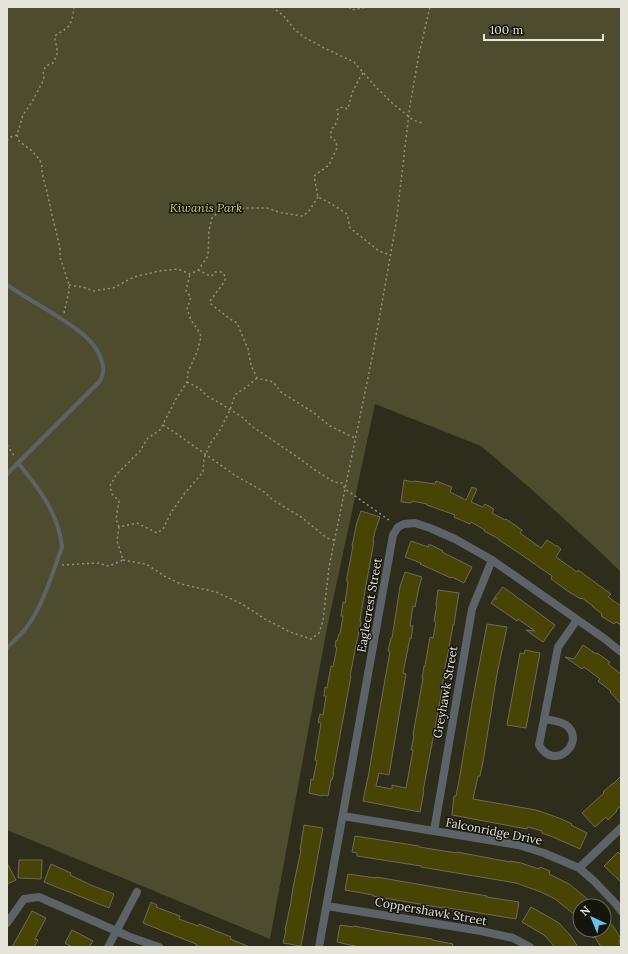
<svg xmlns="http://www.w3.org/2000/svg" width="628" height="954" font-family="Lora,serif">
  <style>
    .green { fill: #4e4c2e }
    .building { fill: #484404; stroke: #6c6b59 }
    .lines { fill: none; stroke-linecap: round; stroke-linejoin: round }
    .path { stroke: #929284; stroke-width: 1.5; stroke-dasharray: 2 3; stroke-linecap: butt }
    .lane { stroke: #5c6469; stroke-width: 4 }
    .street { stroke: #5c6469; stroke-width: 8 }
    .labels { text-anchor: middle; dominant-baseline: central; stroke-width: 3; stroke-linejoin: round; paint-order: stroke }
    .park-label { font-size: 12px; font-style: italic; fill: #cfca74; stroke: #15150e }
    .street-label { font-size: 12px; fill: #e4e4d9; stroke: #15150e }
  </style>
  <rect width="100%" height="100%" fill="#2e2d1c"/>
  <path class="green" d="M7,7h614v565l-26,-25 -65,-59 -49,-42 -106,-42 -48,224 -57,311 -263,-109z"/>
  <path class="building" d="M404,480l9,2 1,-1 21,3 1,-3 16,6 -2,5 16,8 6,-13 5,2 -6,13 12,5 2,-3 9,5 -2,4 13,7 1,-1 16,11 -2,3 21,15 6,-8 9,6v-1l5,4 -5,8 21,15 1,-2 33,24 -3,3 13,9v19l-5,-3 -2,2 -13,-8 1,-2 -9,-7v-1l-11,-8 -1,1 -12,-7 -18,-13 1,-3 -36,-25 -17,-11v-1l-15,-8 1,-1 -14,-8 -1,2 -16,-7 1,-2 -28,-10v-1l-15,-3 -1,2 -10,-1z
    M361,511l19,6 -5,14 -2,10h1l-13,72 -1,9h1l-5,23 -6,31h1l-18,97h1l-2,7h-1l-3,16 -6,-1v1l-13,-3 2,-14 2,1 4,-19 -2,-1 6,-37 -3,-1 2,-8 3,1 3,-19h-2l1,-9 2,1 4,-22 2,1 4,-20h-2l1,-7 1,1 2,-7h1l3,-18h-2l2,-14 2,1 3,-21h-1v-5l6,-31h-1l5,-24z
    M411,541l17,6 1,-3 14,7 -1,1 30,15 -8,16 -12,-6 -1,1 -31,-14 1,-1 -16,-6z
    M405,572l17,5 -3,10 -4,20 -2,-1 -3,20h3l-2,13 -1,-1 -7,35 3,1 -17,101 -10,-2 -3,13 16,3v-4l14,3 7,-38h-2l3,-14 -1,-1 10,-57h-1l2,-12h1l5,-29 3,1 3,-16 -2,-1 3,-16h-1l2,-15 21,3 -3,18 -2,14h-1l-5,28 -3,14 -4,29 -18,95h1l-4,21 -57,-11 6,-29 5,-30 13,-74 3,-16 -2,-1 3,-13h1l8,-51z
    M503,587l52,38 -12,17 -17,-12 9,1 -17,-12 -1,2 -26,-18 3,-4h3l-3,-1z
    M487,624l20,3 -10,47 -14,88 -3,14h-2l-5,23 63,11 23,8 13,6 -1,1 16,8 -7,16 -27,-12 -11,-4v-2l-14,-4 -1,2 -75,-14 2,-19h2l4,-21 12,-72z
    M583,645l13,9 1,-1 13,9 -2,2 13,10v30l-11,-12 1,-1 -13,-10 2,-2 -16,-12 -2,2 -17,-12 9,2z
    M525,650l15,3 -14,75 -19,-3 13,-72 4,1z
    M621,776v30l-5,4 1,1 -9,9 -2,-3 -11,10 -13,-14 22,-20 -1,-1 9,-8h1z
    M304,825l19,3 -22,118 -18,-3 3,-13h-1l6,-28v-1l2,-13 8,-38h-1z
    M355,836l64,10v1l38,6v-1l53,10v-1l11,2 18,6 1,-2 10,4 -1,3 20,10 27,22h-16v14l-5,-5 -20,-16 -14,-7 -25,-9 -95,-16v-1l-64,-10v-3l-5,-1z
    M618,852l3,3v27l-17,-16z
    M19,860h23l-1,19 -23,-1z
    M7,863l9,17 -9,4z
    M51,864l20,9 -1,2 23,11 21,8 -5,14 -65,-26z
    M348,874l28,4v-1l111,19 -1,1 33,5 -3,17 -73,-12v1l-70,-12v-1l-28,-5z
    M151,902l6,3 -1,2 24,9 -1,3 19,7 1,-2 32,13 -1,2 20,8h-50l-4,-2v-1l-53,-21z
    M531,907l28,16 11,12 8,12h-23l-11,-12 -22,-13z
    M32,911l14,7 -11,21 3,1 -4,7h-22z
    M604,915l11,14 6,10 -2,1 2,7h-20l-6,-10 -2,1 -5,-8h16z
    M340,925l13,2 1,-1 32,6 46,7v1l21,4 -1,3h-92l-10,-2 -13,-3z
    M72,930l21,11 -4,6h-17l-7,-4z"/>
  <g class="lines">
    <path class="path" d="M272,7l11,8 11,14 10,8 20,11 30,14 22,25 16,16 21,17 9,3
      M349,7l3,3 15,-3
      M363,73c-8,12 -12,21 -15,36l-8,-2 -3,3c3,8 -1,14 -6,20v8l5,3 1,7 -8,17 -15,11 4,21 12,6 17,11 3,14 29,23 11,4
      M7,141l4,-4 6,-2
      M198,270l12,6 3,-1 2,-3h7l3,4v5l-15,20 1,3 19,15 7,4 11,26 3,16 6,13 16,4 8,10 33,21 16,13 25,12
      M69,285l14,2 11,4 19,-3 21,-11 25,-6 19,-2 12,5 8,-4 10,-14 1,-26 3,-12 11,-10 8,2 15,-2h21l15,5 21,3 6,-5 9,-14
      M64,313l5,-22v-6l-9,-28v-9l-8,-33 -5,-23 -5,-19v-6l-2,-7 -9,-10 -11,-8 -2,-3 -1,-4 6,-20 9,-13 11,-21 1,-4 -1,-6 3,-5 7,-3 4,-8v-8l-2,-6v-5l2,-2 6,-3 7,-6 3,-10 1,-8
      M187,382l12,6 8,8 11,6 24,15 11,10 43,29 19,14 19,12 8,1 3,6 44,31
      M163,425l14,9 59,42 27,15 10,9 28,17 26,21 7,2
      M7,445l8,12
      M119,527l-3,-8 3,-18 -7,-7 -2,-8 6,-11 24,-24 8,-13 12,-8 16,-31 11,-17 1,-10 9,-20 4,-15 -1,-4 -9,-13 -4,-11 4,-12 -5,-6 4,-17
      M123,560l23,4 20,13 15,7 35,8 26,12 23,15 25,13 21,7 8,-6 4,-12 6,-54 44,-214 23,-129 14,-119 9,-51 11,-47
      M62,565l35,-2 12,3 14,-6 -6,-19 2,-14 18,-4 20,10 6,-4 9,-18 13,-18 18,-21 1,-14 6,-14 10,-14 10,-20 5,-15 14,-10 8,-7"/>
    <path class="lane" d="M7,285c12,8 25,16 37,23 14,9 29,17 41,28 12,11 25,31 14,46l-92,92
      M7,648c6,-7 14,-13 19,-20 18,-24 26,-54 36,-81 -3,-33 -24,-60 -44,-84"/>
    <path class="street" d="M544,719c7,1 16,2 22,6 21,16 -11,48 -27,20l19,-98 19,-27
      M343,816l175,29 26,8 35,15 15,13 22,23 5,7
      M434,831l38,-222 20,-49
      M579,868l42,-40
      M327,906l154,25 32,7 17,9
      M7,923l17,-24 15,-2 91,40 29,10
      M108,947l29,-55
      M319,947l74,-412 5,-8 6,-3 11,-1 15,5 25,11 37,21 113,79 16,13"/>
  </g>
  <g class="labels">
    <g class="park-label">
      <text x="206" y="207">Kiwanis Park</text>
    </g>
    <g class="street-label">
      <text transform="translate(369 605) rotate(-80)">Eaglecrest Street</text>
      <text transform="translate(445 692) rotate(-80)">Greyhawk Street</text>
      <text transform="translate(494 831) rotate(11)">Falconridge Drive</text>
      <text transform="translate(431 911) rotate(10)">Coppershawk Street</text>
    </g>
  </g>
  <rect width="628" height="954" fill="none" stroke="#e4e4d9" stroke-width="16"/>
  <g transform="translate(592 918) rotate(316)"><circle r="19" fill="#15150e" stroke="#68685f"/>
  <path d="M0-3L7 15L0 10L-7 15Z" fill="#6ac3f1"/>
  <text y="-6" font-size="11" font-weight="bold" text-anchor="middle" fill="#e4e4d9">N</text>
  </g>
  <path d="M484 34v6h119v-6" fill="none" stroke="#e4e4d9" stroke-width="2"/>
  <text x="490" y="34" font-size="12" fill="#e4e4d9" stroke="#15150e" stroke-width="3" paint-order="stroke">100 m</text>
</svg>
